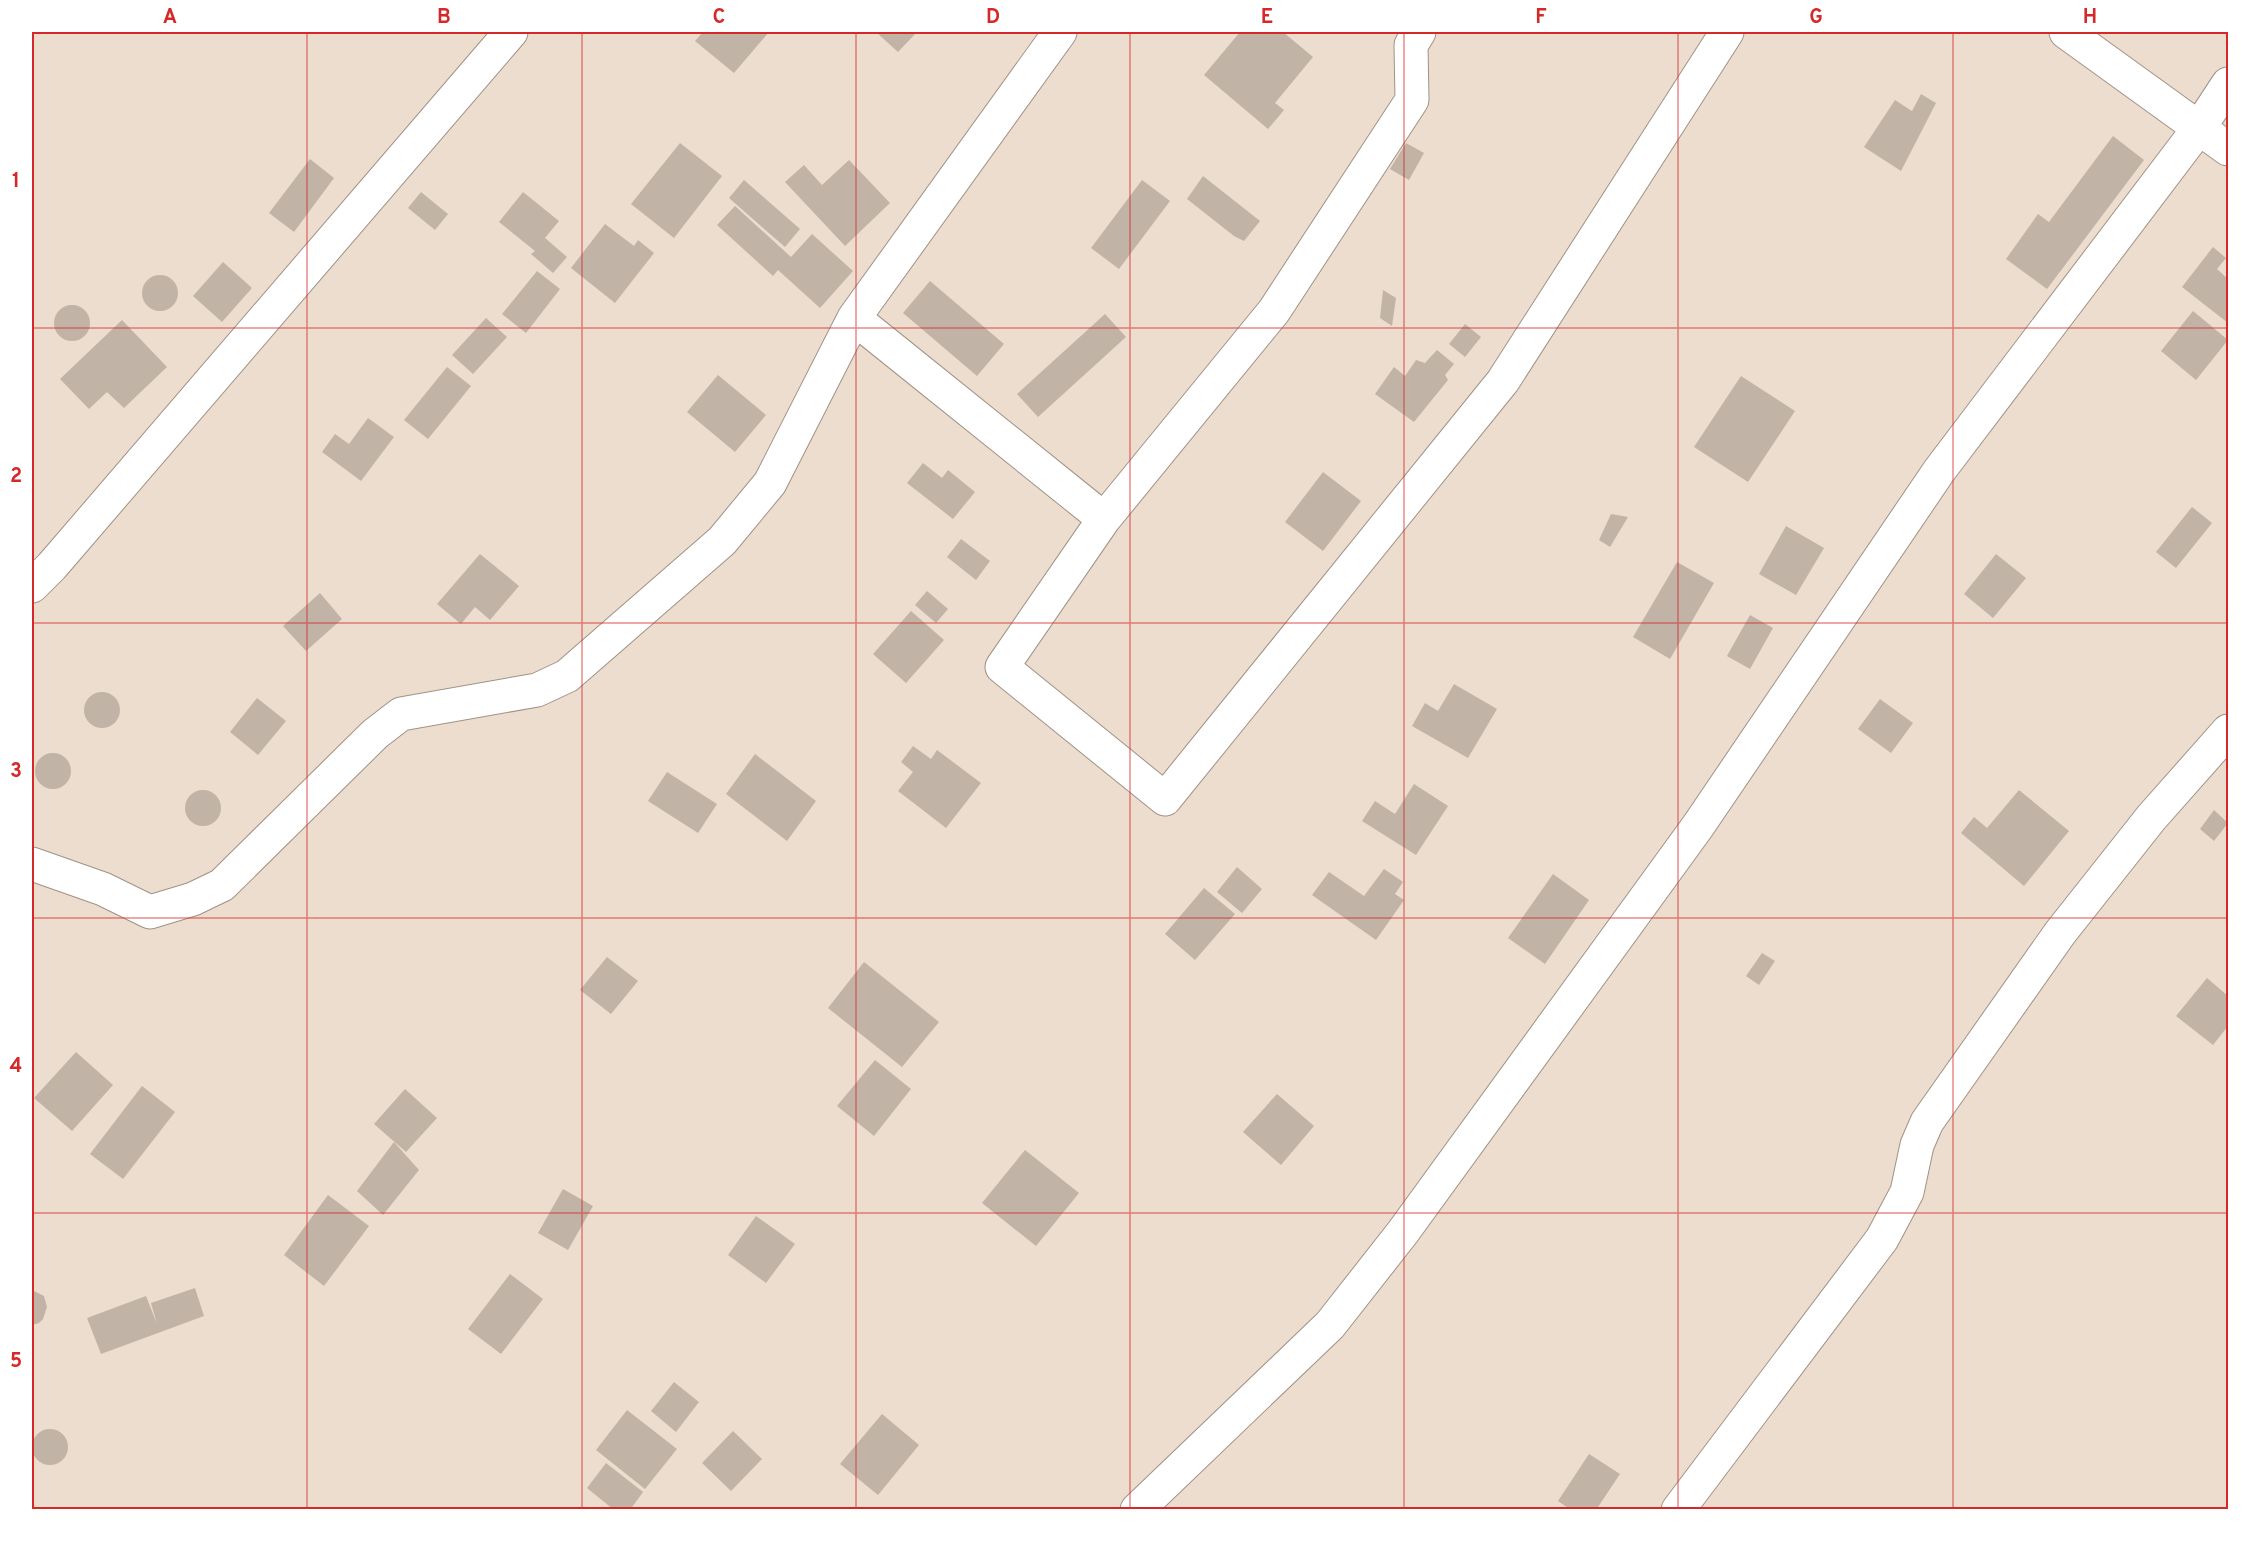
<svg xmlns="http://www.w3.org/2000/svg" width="2260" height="1541" font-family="Overpass,sans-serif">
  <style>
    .building { fill: #c1b3a6 }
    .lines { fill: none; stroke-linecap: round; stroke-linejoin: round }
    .street-casing { stroke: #a09285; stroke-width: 35 }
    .street { stroke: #fff; stroke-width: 33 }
    .grid { fill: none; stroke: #d62828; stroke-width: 1.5; stroke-opacity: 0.55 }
    .neatline { fill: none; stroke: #d62828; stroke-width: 2 }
    .grid-label { font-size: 20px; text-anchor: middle; font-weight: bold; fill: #d62828 }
  </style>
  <rect width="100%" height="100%" fill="#ecddcf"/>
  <path class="building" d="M703,32h66l-35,41 -39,-32z
    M876,32h41l-19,20z
    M1240,32h43l30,25 -38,46 9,7 -16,19 -64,-54z
    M1921,94l15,9 -35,68 -37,-24 31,-47 17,11z
    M2113,136l31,24 -97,129 -41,-30 32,-45 11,8z
    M680,143l42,33 -48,62 -43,-34z
    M1406,143l18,10 -15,27 -19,-11z
    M310,159l24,19 -40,54 -25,-19z
    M849,160l41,43 -45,43 -60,-64 19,-17 18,20z
    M1203,176l57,45 -16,20 -10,-5 -47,-37z
    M744,180l56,49 -15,18 -56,-49z
    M1142,180l28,21 -51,68 -28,-21z
    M421,192l27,22 -13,16 -27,-22z
    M523,192l36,29 -14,17 22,19 -14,16 -22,-19 4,-3 -36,-29z
    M735,206l56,51 21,-23 41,37 -33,37 -42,-38 -5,6 -56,-51z
    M605,224l29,22 4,-6 16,13 -39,50 -44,-35z
    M2213,247l13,11 -9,11 11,10v44l-46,-36z
    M223,262l29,26 -30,34 -29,-26z
    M537,271l23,18 -34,44 -24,-19z
    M142 293a18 18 0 1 1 36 0a18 18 0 1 1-36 0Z
    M930,281l74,63 -27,32 -74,-63z
    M1383,290l13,8 -4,28 -12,-8z
    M54 323a18 18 0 1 1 36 0a18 18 0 1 1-36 0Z
    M2193,311l35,29 -32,40 -35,-29z
    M1105,314l21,23 -88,80 -21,-23z
    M486,318l21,19 -34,37 -21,-19z
    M122,320l45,47 -43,41 -17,-16 -18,17 -29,-30z
    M1465,324l16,13 -16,20 -16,-13z
    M1437,350l17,14 -9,11 3,5 -34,42 -39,-28 19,-27 11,9 11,-16 9,3z
    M447,367l24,19 -43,53 -24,-19z
    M718,375l48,40 -31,37 -48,-40z
    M1741,376l54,35 -47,71 -54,-35z
    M368,418l26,19 -33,44 -39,-29 13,-18 14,10z
    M923,463l19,15 6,-8 27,22 -22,27 -46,-36z
    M1323,472l38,29 -38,50 -38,-29z
    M2192,507l20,16 -36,45 -20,-16z
    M1611,514l17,3 -18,30 -11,-7z
    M1786,526l38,22 -28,47 -37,-21z
    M961,539l29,22 -14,19 -29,-23z
    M480,554l39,32 -29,34 -15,-13 -14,17 -24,-20z
    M1996,554l30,24 -33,40 -29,-24z
    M1677,562l37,21 -44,76 -37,-22z
    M927,591l21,18 -12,14 -21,-18z
    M320,593l22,26 -36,32 -23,-25z
    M911,611l33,29 -38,43 -33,-29z
    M1750,615l23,13 -23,41 -23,-13z
    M1454,684l43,25 -29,49 -56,-32 13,-23 13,8z
    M84 710a18 18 0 1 1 36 0a18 18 0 1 1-36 0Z
    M257,698l29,23 -28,34 -28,-23z
    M1880,699l33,24 -22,30 -33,-24z
    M913,746l18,13 6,-9 44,33 -35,45 -48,-37 15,-19 -12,-10z
    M35 771a18 18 0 1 1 36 0a18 18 0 1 1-36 0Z
    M755,754l61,47 -29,40 -61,-47z
    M667,772l50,32 -19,29 -50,-32z
    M1414,784l34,22 -32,49 -54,-34 13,-20 20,13z
    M2019,790l50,41 -45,55 -63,-53 13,-16 13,11z
    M185 808a18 18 0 1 1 36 0a18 18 0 1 1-36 0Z
    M2214,810l14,13 -14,18 -14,-12z
    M1237,867l25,22 -20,24 -25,-21z
    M1384,869l19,13 -8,12 9,6 -28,40 -64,-45 17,-23 35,24z
    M1553,874l36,26 -44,64 -37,-26z
    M1204,888l31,26 -40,46 -30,-26z
    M1762,953l13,8 -16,24 -13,-9z
    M607,957l31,24 -27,33 -31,-24z
    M864,962l75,60 -37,45 -74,-59z
    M2207,978l21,18v30l-15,19 -37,-29z
    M76,1052l37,33 -41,46 -38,-33z
    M875,1060l36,29 -37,47 -37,-30z
    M142,1086l33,26 -52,67 -33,-25z
    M405,1089l32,29 -31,34 -32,-28z
    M1277,1094l37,32 -33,39 -38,-33z
    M394,1142l25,28 -36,45 -26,-24z
    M1025,1150l54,43 -43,53 -54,-43z
    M563,1189l30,17 -25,44 -30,-17z
    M328,1195l41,31 -45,60 -40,-31z
    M756,1216l39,28 -29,39 -38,-28z
    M510,1274l33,25 -42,55 -33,-25z
    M195,1288l9,28 -103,38 -14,-36 59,-22 11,28 -6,-21z
    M32,1290l12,6 3,11 -4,12 -4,4 -7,2z
    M674,1382l25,20 -23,30 -25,-21z
    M627,1410l50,39 -32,40 -49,-39z
    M882,1414l37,31 -41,50 -38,-31z
    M32 1447a18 18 0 1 1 36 0a18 18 0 1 1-36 0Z
    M733,1431l29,28 -31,32 -29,-28z
    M1589,1454l31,20 -24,36h-25l-13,-9z
    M606,1463l37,29 -13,18h-16l-27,-22z"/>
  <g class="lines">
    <g class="street-casing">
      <path id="street" d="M1060,32l-206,286 250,201
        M1419,32l-8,13 1,55 -138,211 -170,208 -102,148 163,132 338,-418 224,-349
        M2066,32l162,117
        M32,586l20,-20 459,-534
        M32,864l71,25 47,23 43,-13 29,-14 153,-151 26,-20 136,-24 30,-14 155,-135 48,-58 84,-165
        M1137,1510l193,-185 73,-93 295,-406 241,-355 260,-343 29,-44
        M1678,1510l204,-271 25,-47 10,-47 10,-23 133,-189 91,-115 77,-87"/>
    </g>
    <use href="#street" class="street"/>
  </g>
  <path class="grid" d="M307,32v1478M582,32v1478M856,32v1478M1130,32v1478M1404,32v1478M1678,32v1478M1953,32v1478M32,328h2196M32,623h2196M32,918h2196M32,1213h2196"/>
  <rect width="2260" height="1541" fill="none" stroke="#ffffff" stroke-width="66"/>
  <rect x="33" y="33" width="2194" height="1475" class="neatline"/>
  <g class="grid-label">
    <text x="170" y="23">A</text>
    <text x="444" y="23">B</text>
    <text x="719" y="23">C</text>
    <text x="993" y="23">D</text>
    <text x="1267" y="23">E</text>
    <text x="1541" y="23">F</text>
    <text x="1816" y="23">G</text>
    <text x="2090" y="23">H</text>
    <text x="16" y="187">1</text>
    <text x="16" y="482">2</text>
    <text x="16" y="777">3</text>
    <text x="16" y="1072">4</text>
    <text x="16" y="1367">5</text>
  </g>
</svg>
